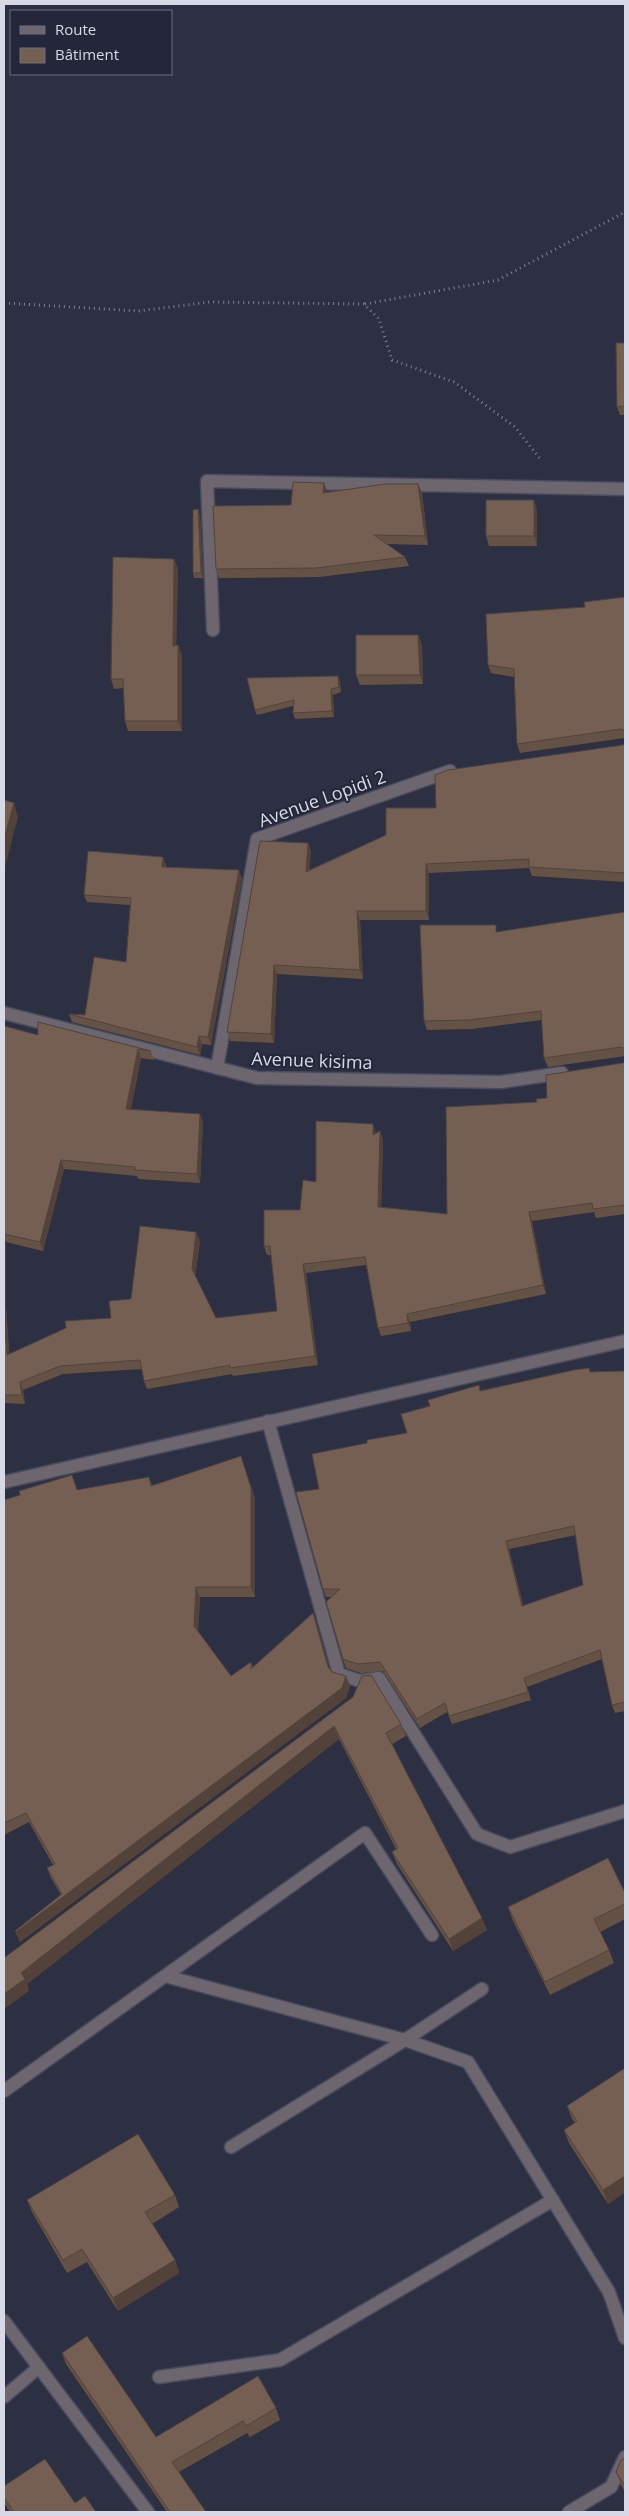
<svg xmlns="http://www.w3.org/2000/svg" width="629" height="2516" font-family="'Open Sans',sans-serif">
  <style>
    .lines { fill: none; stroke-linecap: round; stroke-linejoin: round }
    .minor-casing { stroke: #484b5d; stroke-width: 15 }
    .path { stroke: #7f8292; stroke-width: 3; stroke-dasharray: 1 4; stroke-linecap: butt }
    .minor { stroke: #6d666e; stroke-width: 12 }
    .wall { fill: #655247; fill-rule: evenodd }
    .shaded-wall { fill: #52423a }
    .building { fill: #755f53; stroke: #52423a; fill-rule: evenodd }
    .labels { text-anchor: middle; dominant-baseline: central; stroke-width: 4; stroke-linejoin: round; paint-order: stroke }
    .street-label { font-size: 18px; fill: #d7d9e6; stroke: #232739 }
  </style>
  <rect width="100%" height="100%" fill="#2d3043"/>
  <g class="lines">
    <g class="minor-casing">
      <path id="minor" d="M213,630l-6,-149 418,8
        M4,1013l253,65 244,4 61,-9
        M217,1068l40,-229 193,-68
        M268,1421l71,253 21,7 19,-3 98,156 33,13 115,-36
        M4,1482l621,-141
        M165,1976l240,64 63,22 141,230 16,46
        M4,2091l361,-258 67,102
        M231,2147l174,-107 77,-51
        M4,2321l144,191
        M159,2377l121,-17 273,-160
        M4,2397l35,-30
        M569,2512l42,-25 14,-30"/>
    </g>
    <path class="path" d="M4,303l134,8 72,-9 154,2 15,15 13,41 62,22 61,45 26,33
      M365,304l133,-24 127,-68"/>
    <use href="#minor" class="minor"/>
  </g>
  <path class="wall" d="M625,343v72h-5l-3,-8z
    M327,491v2h95l6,52 -41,-1 18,13 4,9 -90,11 -100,1 -3,-9 75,-64z
    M537,510v36h-48l-3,-10z
    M200,515l3,63h-9l-1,-5z
    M174,559l4,10 -2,76h2l4,10v76h-54l-3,-10 -1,-33 -10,1 -3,-10z
    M625,597v142l-1,-1 -104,15 -3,-9 -3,-67 -23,-4 -3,-8 97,-58z
    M418,635l4,10 1,39 -63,1 -4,-10z
    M340,681l1,11 -8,3 1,22 -39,2 -2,-6v-7l-36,9 -2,-5z
    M625,744v138l-93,-6 -3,-8 -100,5v47h-69l3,59 -86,-5 -3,69 -44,-2 -3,-9 81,-189 3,9 -2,18 77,-35 50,-27 187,-63z
    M163,857l3,8v2l76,11 -31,167 -9,-1 -2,11 -128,-33 -3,-8 16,1 41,-53 4,-57 -43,-3 -3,-7z
    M625,912v144l-77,11 -4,-9 -2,-38 -70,9 -45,1 -3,-9 75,-89z
    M4,1026l34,9 113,16 3,9 -13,-2 -10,51 72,13 -3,61 -62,-4 -1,-3 -73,-7 -21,82 -37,-9v65l3,47 102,-36 89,-77 -5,35 21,42 61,-7 -6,-56h-4l-3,-9 36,-36 16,-28 60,-49 4,-2 3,9 -2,67 66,7 90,-112 10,-4 78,-36v152l-29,4 -2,-6 -62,9 14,73 -136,28 1,9 -30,5 -3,-8 -12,-63 -60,8 12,92 -85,11 -1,-2 -85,15 -3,-8 -2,-12 -79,5 -40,16 2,14 -21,-1z
    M625,1371v340l-10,2 -3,-8 -10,-46 -75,28 4,13 -79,24 -5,-12 -27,16 -37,-57 -22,2 -15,-5 -3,-9 -12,-62h-5l-3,-8 -4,-100 48,-46 40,-10 23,-27 51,-15 110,-19zM576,1535l7,50 -60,21 -14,-57z
    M244,1466l11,32v99h-55l-2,34 33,45 20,-14 2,5 63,-45 13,46 21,18 -4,12 -326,244 -5,-11 46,-36 -10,-17 -4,-10 6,-3 -24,-43 -25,13v-335l73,-10 72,-13 3,8z
    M353,1697l48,27 5,12 -14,8 95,186 -34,21 -56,-87 -5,-12 4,-3 -57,-110 -312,245 2,7 -25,-33z
    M625,1893v26l-25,13 9,18 5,13 -64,32 -37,-74 -5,-14z
    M625,2068v124l-17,12 -39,-61 -5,-13 11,-7 -3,-4 -5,-13z
    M175,2195l4,12 -27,17 23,36 4,13 -61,38 -31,-49 -20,11 -35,-61 -5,-12z
    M62,2353l94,84 120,-29 4,12 -30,17 -3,-4 -68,39 27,40h-39l-101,-148z
    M625,2458v34l-4,-7 -5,-13z
    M4,2486l71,17 21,9h-86l-6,-9z"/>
  <path class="shaded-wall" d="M324,483l3,8v11l-4,-9z
    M418,484l4,9 6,52 -3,-9z
    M534,500l3,10v36l-3,-10z
    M198,509l2,6 3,63 -2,-5z
    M174,559l4,10 -2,86 -3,-9z
    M418,635l4,10 1,39 -3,-9z
    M178,645l4,10v76l-4,-10z
    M338,676l2,5 1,11 -2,-5z
    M331,689l2,6 1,22 -2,-6z
    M14,803l4,14 -14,54v-32z
    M308,843l3,9 -2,28 -3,-8z
    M163,857l3,8 -1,10 -3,-8z
    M426,864l3,9v47l-3,-9z
    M239,870l3,8 -31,167 -3,-8z
    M357,911l3,9 3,59 -3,-9z
    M274,965l3,9 -3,69 -3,-9z
    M199,1036l3,8 -2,11 -3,-8z
    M138,1049l3,9 -12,60 -3,-9z
    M200,1114l3,8 -3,61 -3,-9z
    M373,1124l3,9 -3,2z
    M380,1131l3,9 -2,76 -3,-9z
    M61,1160l3,9 -21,82 -3,-9z
    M529,1212l3,9 14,73 -3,-9z
    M196,1232l4,9 -5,37 -3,-9z
    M4,1235l2,7v65l4,57 -3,-9 -3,-41z
    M303,1264l3,9 12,92 -3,-9z
    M407,1314l3,8 1,9 -3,-8z
    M20,1382l3,8 2,14 -3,-9z
    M244,1466l11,32v99l-4,-10z
    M506,1541l3,8 17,66 -4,-9z
    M196,1587l4,10 -2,39 -4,-10z
    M313,1613l3,9 15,55 -3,-10z
    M346,1676l4,10 -4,12 -326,244 -4,-10z
    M334,1726l5,13 -312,245 2,7 -25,18v-15l17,-21z
    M482,1918l5,12 -34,21 -4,-12z
    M625,2176v16l-17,12 -5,-14z
    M175,2260l4,13 -61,38 -5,-13z"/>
  <path class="building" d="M616,343h9v63l-8,1z
    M293,482l31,1 -1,10 62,-9h33l7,52 -51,-1 31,22 -89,11 -100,1 -3,-63 78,-1z
    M486,500h48v36h-48z
    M198,509l3,64h-8v-63z
    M113,557l61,2 -1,87 5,-1v76h-53l-2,-42h-12z
    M625,597v134l-4,-2 -104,15 -3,-75 -26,-4 -2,-51 99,-7 -1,-5z
    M356,635h62l2,40h-64z
    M338,676l1,11 -8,2 1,22 -39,2 1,-13 -39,10 -8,-32z
    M625,744v129l-96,-6v-8l-103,5v47h-69l3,59 -86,-5 -3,69 -44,-2 33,-191 48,2 -2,29 80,-37v-27h50l-1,-33 13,-5 175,-25z
    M4,800l10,3 -10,36z
    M88,851l75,6 -1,10 77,3 -31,167 -9,-1 -2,11 -128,-33 16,1 9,-58 32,5 5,-64 -47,-3z
    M625,912v137l-4,-2 -77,11 -3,-47 -72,9 -45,1 -4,-96h76v7z
    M38,1022l113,29 -13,-2 -12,60 74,5 -3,60 -62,-4v-3l-74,-7 -21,82 -36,-8v-208l34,9z
    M625,1062v143l-32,4 -1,-6 -63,9 14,73 -136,29 1,9 -30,5 -13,-71 -62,7 12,92 -85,12v-3l-86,16 -4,-21 -80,6 -40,16 2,13h-18v-81l3,41 59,-27 -1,-7 46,-3 -2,-17 22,-2 9,-73 56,6 -4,37 24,49 61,-7 -7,-65h-6v-36h36l3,-30 13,2v-61l57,3v11l7,-4 -2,76 69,7 -1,-107 91,-5 -1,-3 11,-1 -1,-23 77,-12z
    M589,1368l1,4 35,-1v331l-13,3 -12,-55 -76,28 4,14 -79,24 -4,-13 -28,16 -37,-57 -22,2 -15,-5 -17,-57 14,-13h-17l-27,-97 23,-3 -7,-35 55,-11v-3l40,-7 -6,-19 29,-8 -2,-6 51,-15 1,6 94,-21zM574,1526l9,59 -61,21 -16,-65z
    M241,1456l10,32v99h-55l-2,39 37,50 20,-14v7l62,-56 15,54 4,5 14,4 -4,12 -326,244 -1,-1 47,-37 -15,-26 8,-4 -29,-51 -22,10v-323l16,-5 -1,-4 53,-16 5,15 72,-13 2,9z
    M371,1675l30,49 -15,9 96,185 -33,21 -57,-87 6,-4 -64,-122 -313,247 4,6 -21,15v-36l349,-261 9,-21z
    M608,1858l17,35v11l-31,15 15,31 -64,32 -37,-75z
    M625,2068v108l-22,14 -39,-60 13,-9 -10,-15z
    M138,2134l37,61 -30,17 30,48 -62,38 -31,-49 -19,11 -36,-60z
    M87,2336l69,101 102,-61 18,32 -30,18 -3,-5 -71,41 34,50h-36l-108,-159z
    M625,2458v28l-9,-14 5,-12z
    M45,2459l30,44 10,-7 11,16h-82l-10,-15v-11z"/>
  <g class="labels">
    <g class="street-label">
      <text transform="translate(322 798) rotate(-20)">Avenue Lopidi 2</text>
      <text transform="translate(312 1060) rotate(2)">Avenue kisima</text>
    </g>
  </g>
  <rect width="629" height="2516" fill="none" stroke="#d7d9e6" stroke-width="10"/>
  <rect x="10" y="10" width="162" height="65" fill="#232739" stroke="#6b6e7e"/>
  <rect x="20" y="26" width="25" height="8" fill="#6d666e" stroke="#6b6e7e"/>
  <text x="55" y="35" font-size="15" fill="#d7d9e6">Route</text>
  <rect x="20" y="48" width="25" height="15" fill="#755f53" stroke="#6b6e7e"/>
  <text x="55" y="60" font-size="15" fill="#d7d9e6">Bâtiment</text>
</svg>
